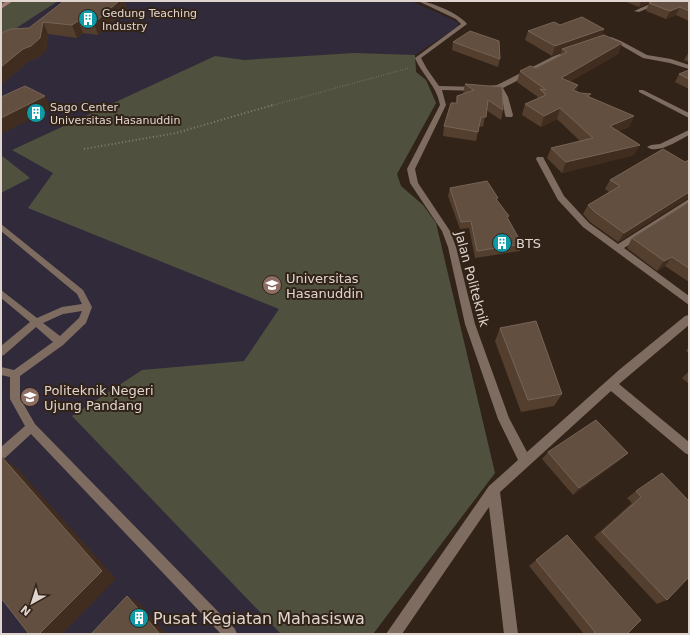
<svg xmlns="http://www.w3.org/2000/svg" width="690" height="635" font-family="'DejaVu Sans',sans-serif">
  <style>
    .education { fill: #312a3a }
    .green { fill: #4f513e }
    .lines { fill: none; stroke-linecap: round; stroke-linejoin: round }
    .path-far1 { stroke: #8b7e76; stroke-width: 1.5; stroke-dasharray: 0.5 2; stroke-linecap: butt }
    .path { stroke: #8b7e76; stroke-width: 2; stroke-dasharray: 1 2.5; stroke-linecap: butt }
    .lane { fill: #7f6c60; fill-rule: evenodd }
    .street { fill: #7f6c60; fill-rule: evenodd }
    .secondary { fill: #a27a76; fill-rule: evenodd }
    .wall { fill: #543f2f }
    .shaded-wall { fill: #402d1f }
    .building { fill: #634f40; stroke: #766456 }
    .labels { text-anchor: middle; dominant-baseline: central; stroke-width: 4; stroke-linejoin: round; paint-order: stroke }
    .far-poi-label { font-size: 11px; fill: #e0d5ce; stroke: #322319; text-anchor: start }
    .poi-label { font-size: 13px; fill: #e0d5ce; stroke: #322319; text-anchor: start }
    .street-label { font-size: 13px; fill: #e0d5ce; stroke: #322319 }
    .near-poi-label { font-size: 16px; fill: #e0d5ce; stroke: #322319; text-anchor: start }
  </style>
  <rect width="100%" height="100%" fill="#322319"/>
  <path class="education" d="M1,1h410l47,21v5l-43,28 1,17 10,8 10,23 -39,71 4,12 22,19 13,18 59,250 -122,161h-372z"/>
  <path class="green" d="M1,1h57l-57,37z
    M354,53l61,2 1,17 10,8 10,23 -39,71 4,12 22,19 13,18 59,250 -122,161h-92l-209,-218 70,-46 102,-9 35,-52 -251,-101 25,-35 -41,-23 203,-94 29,4z
    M1,155l29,23 -29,15z"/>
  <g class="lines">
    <path class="path-far1" d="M270,106l139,-38"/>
    <path class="path" d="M84,149l92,-16 97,-28"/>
    <path class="lane" d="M1,224l82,66 9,17 -6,16 -23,22 -43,31v22l15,26 200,205 2,5h-16l-190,-200 -26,24 -4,1v-12l24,-21 -15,-27v-22l-9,-2v-8l13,3 39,-28 -17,-15 -32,28 -3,1v-10l29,-24 -29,-24v-8l36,28 25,-11 20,-3 -5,-10 -76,-63zM82,311l-3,7 -19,18 -17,-13 20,-9z"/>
    <path class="street" d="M418,1c12,0 42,13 49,23l-46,34 6,11 12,17 41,1 17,-2 55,-28 17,-7 5,1 -71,37 5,9 5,18 -1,2h-6l-1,-2 -3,-18 -5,-8 -17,2 -38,-1 4,15 -31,64 3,14 32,48 6,16 19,77 34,94 18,34 92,-82 66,-54 4,-1v10l-70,59 70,58v13l-4,-2 -74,-62 -111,101 18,142h-14l-15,-127 -87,127h-16l103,-148 29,-26 -20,-41 -33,-95 -17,-77 -6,-16 -32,-48 -3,-14 33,-64c-3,-19 -18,-30 -25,-47l46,-34 -5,-5z
      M657,1h8l-26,11 -5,-1z
      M611,37l10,4 26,14 24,4 18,6v4l-19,-6 -27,-5 -26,-15 -15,-3z
      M639,90h4l46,23v5l-50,-26z
      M689,130v5c-10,5 -32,20 -42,12l4,-2 9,-1z
      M537,157h6l21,39 25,27 29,21 71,-45v7l-65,42 65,48v9l-106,-78 -25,-27 -22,-41z"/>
    <path class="secondary" d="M6,1h7l-12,8v-4z"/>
  </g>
  <path class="wall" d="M64,1l63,8 -29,26 -15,-2 -6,5 -29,-4 -2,17 -9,7 -8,3 -28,24v-52l28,-5z
    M624,1h29l-14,6z
    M689,1v20l-13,-6 -10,4 -20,-8 3,-8z
    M560,25l44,4 -2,7 20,7 -4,11 -49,28 9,3 -2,6 58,25 -5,11 -11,4 16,24 -72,18 -15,-15 4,-10 29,-7 -23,-22 -16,8 -19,-12 3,-11 12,-5 1,-2 -21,-15 3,-11 16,-3 24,-12 1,-4 -9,4 -27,-16 3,-9z
    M453,42l47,17 -2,8 -46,-17z
    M689,52v10l-5,-2z
    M689,70v19l-14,-7 4,-8z
    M465,84l38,26 -2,10 -15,-10 -3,17 -4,-1 -3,15 -33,-5 1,-10 12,-23 1,-7 6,-2z
    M689,160v38h-1l-70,44 -28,-20 -7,-8 5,-9 21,-13 -4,-3 5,-9 75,-18z
    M450,188l48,13 24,43 -2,7 -45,7 -6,-30 -9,1 -12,-33z
    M689,202v80l-24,-16 -8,5 -30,-23 5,-10z
    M500,328l62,66 -8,12 -33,6 -26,-71z
    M689,347v6l-3,-2z
    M689,371v13l-7,-6z
    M548,452l80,1 -8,7 -47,35 -31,-36z
    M636,491l53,10 -22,99 -10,4 -63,-67 38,-34 -5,-5z
    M567,535l60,99h-43l-55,-68z"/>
  <path class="shaded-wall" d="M119,1h6l2,8 -29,26 -4,-12z
    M641,1h12l-14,6z
    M680,7l-4,8 -10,4 4,-8z
    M78,21l5,12 -6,5 -5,-13z
    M43,22l5,12 -2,17 -9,7 -8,3 -28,24v-18l22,-18z
    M604,29l-3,9 -39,11 -1,3 -9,4 3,-10z
    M622,43l-4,11 -61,35 4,-11z
    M578,85l-4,11 -1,-6z
    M45,96l6,13 -50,25v-16z
    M560,108l-3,11 -16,8 3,-11z
    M634,116l-5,11 -24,10 5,-11z
    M640,145l-6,10 -72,18 4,-11z
    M689,192v5l-1,1 -70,44 6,-9z
    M672,257l-7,9 -8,5 7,-10z
    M628,453l-8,7 -47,35 6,-7z
    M1,456l17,13 98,110 -54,55h-23z
    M127,596l12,7 28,31h-7z"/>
  <path class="building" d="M64,1h55l-25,22 -16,-2 -6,4 -29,-3 -3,16 -9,8 -8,3 -22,18v-34l10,-4 18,-1z
    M654,1h35v10l-9,-4 -10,4 -21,-8z
    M582,17l22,12 -49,17 -27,-15 26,-9 6,3z
    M470,31l29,10 1,18 -47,-17z
    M604,35l18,8 -61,35 17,7 -5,5 7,3 11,1 -4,2 47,20 -24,10 30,19 -74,17 -15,-14 42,-10 -33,-30 -16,8 -19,-12 21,-9 -6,-6 6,1 -26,-19 10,-5 6,2 31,-16 -5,-3z
    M689,70v9l-10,-5z
    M465,84l37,3 1,23 -15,-10 -2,17h-5l-3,15 -34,-6 7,-23h6v-7l17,-6z
    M25,86l20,10 -44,22v-21z
    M663,149l22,13 4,-2v32l-65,41 -29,-21 -7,-7 32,-19 -10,-6z
    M487,181l11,17 -2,1 13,17 -2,1 15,27 -45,7 -6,-30 -10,1 -11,-34z
    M689,202v66l-17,-11 -8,4 -32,-23z
    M536,321l26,73 -34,6 -28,-72z
    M596,420l32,33 -49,35 -31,-36z
    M1,456l101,115 -63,63h-10l-28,-36z
    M662,473l27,28v76l-22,23 -65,-68 39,-35 -5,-6z
    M567,535l74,85 -14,14h-34l2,-2 -59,-72z
    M127,596l33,38h-69z"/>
  <defs>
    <g id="building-disc" transform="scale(1)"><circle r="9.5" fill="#0f9aa8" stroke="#322319"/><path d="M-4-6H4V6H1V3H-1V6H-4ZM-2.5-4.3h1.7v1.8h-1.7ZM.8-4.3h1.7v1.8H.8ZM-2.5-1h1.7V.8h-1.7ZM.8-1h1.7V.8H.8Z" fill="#fff"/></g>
    <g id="university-disc" transform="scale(1)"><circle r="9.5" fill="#8d6e63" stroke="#322319"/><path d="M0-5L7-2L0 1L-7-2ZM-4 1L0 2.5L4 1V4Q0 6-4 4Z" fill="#fff"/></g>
  </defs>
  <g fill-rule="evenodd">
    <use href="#building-disc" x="88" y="19"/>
    <use href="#building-disc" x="36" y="113"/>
    <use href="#building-disc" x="502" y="243"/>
    <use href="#university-disc" x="272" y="285"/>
    <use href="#university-disc" x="30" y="397"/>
    <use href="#building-disc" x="139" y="618"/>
  </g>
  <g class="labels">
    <g class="far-poi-label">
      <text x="102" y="13">Gedung Teaching<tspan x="102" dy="13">Industry</tspan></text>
      <text x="50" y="107">Sago Center<tspan x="50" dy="13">Universitas Hasanuddin</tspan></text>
    </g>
    <g class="poi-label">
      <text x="516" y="243">BTS</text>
      <text x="286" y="278">Universitas<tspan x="286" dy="15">Hasanuddin</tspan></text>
      <text x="44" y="390">Politeknik Negeri<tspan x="44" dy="15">Ujung Pandang</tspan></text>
    </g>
    <g class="street-label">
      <text transform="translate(472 279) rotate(75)">Jalan Politeknik</text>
    </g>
    <g class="near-poi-label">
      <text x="153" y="618">Pusat Kegiatan Mahasiswa</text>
    </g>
  </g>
  <rect width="690" height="635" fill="none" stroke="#e0d5ce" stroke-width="4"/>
  <g transform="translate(32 603) rotate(219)" stroke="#322319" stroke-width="3" paint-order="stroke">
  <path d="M0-3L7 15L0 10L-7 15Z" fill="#e0d5ce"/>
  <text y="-6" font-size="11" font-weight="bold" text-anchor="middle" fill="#e0d5ce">N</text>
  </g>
</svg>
